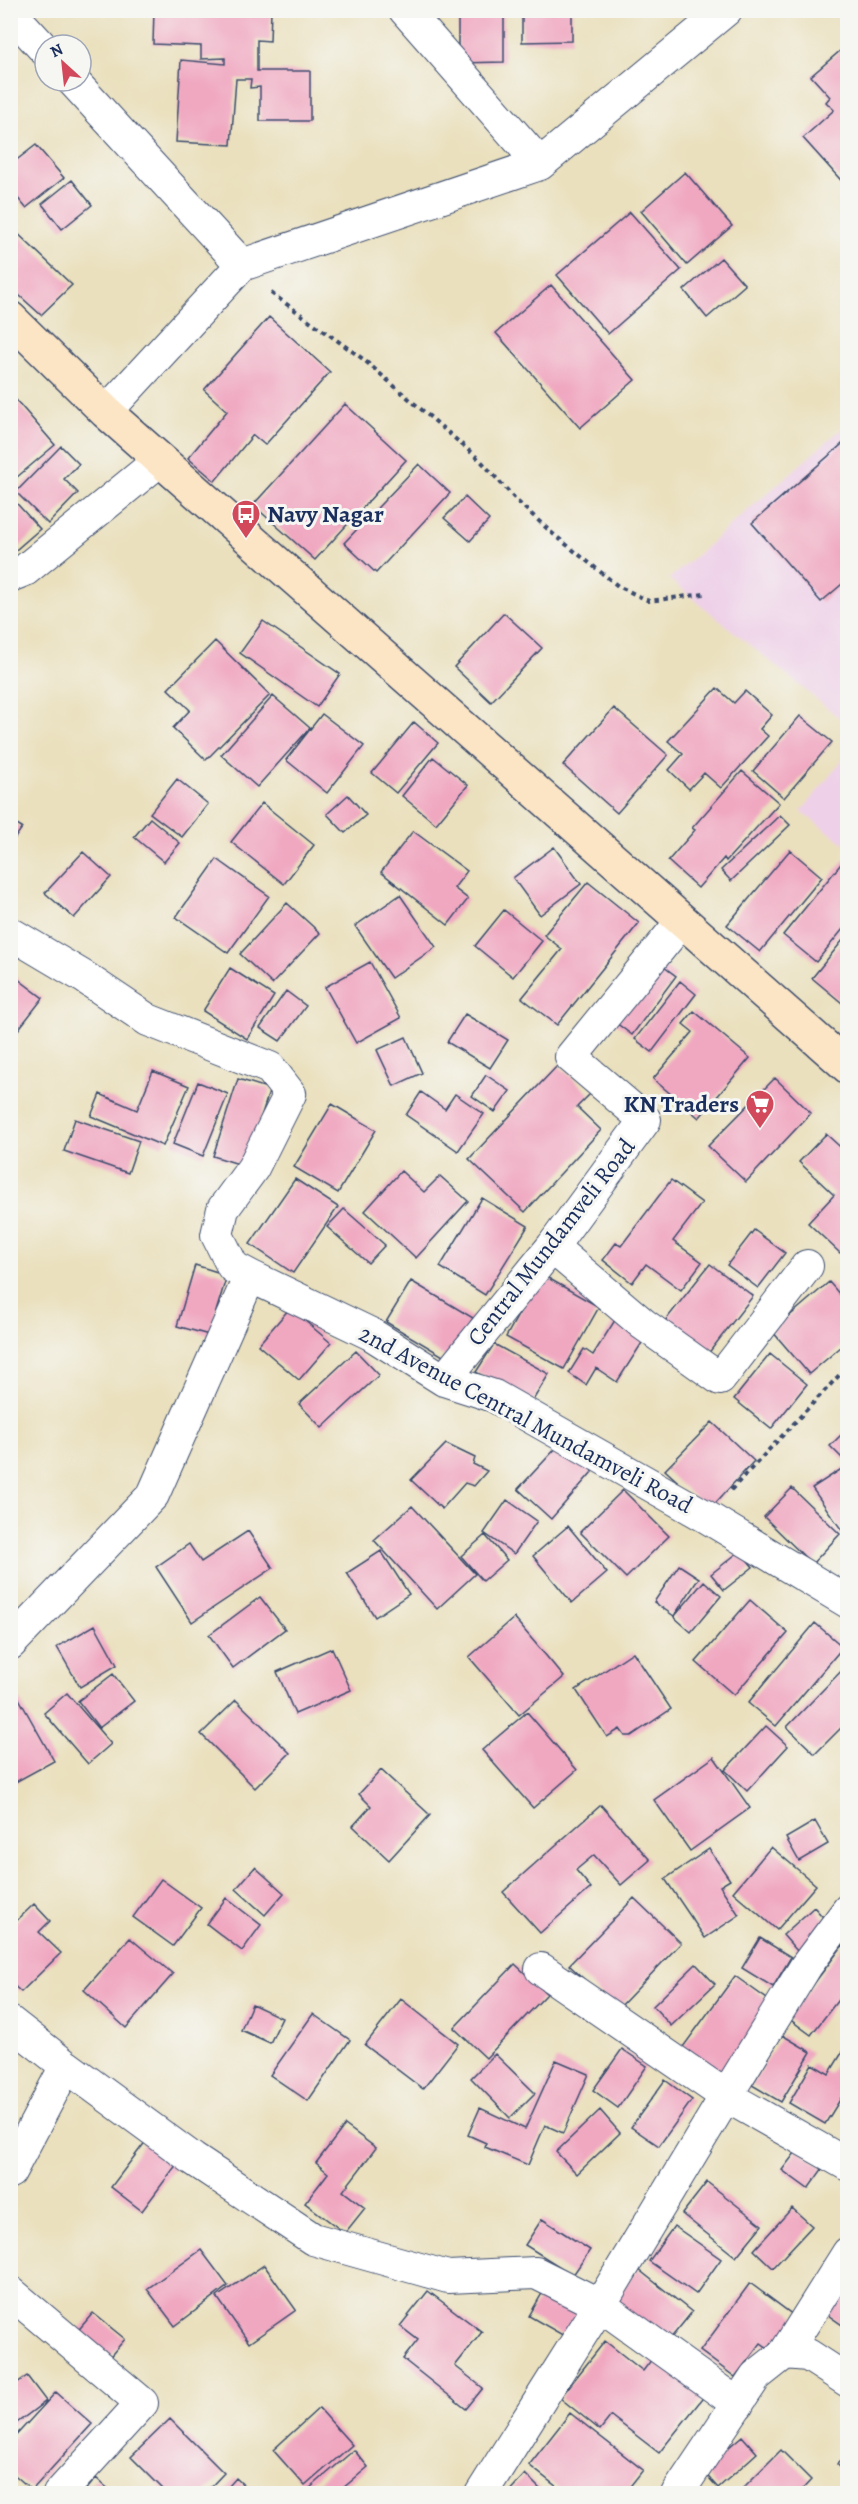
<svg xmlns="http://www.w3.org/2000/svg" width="858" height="2504" font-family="Alegreya,serif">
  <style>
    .built { fill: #eed0e8 }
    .building { fill: #f0a8c1 }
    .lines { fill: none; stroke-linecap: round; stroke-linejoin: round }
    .street-casing { stroke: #3a4a6c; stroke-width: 34 }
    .secondary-casing { stroke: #3a4a6c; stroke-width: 36 }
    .path { stroke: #3a4a6c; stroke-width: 4; stroke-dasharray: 4.5 4.5; stroke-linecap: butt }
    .street { stroke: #fff; stroke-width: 32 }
    .secondary { stroke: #fce5c4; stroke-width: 33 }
    .labels { text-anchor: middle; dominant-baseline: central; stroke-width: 6; stroke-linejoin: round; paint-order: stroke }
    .poi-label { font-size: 24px; font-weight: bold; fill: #1b2f5e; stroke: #f6f6f2; text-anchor: start }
    .street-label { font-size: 24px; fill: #1b2f5e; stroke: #f6f6f2 }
  </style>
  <rect width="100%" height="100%" fill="#f6f6f2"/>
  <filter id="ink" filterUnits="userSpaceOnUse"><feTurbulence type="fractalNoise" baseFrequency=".0167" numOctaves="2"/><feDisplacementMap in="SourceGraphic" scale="12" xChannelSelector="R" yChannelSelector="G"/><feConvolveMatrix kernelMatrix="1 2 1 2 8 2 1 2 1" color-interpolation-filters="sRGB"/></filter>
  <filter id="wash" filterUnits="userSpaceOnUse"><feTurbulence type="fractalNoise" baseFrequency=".008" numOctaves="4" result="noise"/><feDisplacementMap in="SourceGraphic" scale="24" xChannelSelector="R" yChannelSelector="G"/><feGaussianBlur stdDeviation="1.35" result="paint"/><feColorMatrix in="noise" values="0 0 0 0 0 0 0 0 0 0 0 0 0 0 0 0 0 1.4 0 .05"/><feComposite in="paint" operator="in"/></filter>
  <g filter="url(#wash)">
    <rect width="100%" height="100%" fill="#eae0bd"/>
    <path class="built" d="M847,424v300l-178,-145z
      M847,754v91l-46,-33z"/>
    <g id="blocks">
      <path class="building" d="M154,10h117l-1,31 -13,-1v31h53v50h-50v-34l-10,1 1,-9h-15l-5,66 -55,-3 5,-82 44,4v-6l-24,1v-13l-48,-2z
        M458,10h46v52l-46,1z
        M522,10h50v31l-50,1z
        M848,44v144l-45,-50 31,-28 -8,-8 4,-5 -19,-21z
        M36,145l28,33 -38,30 -16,-19v-24z
        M685,172l47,54 -45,39 -46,-54z
        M72,180l20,25 -30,24 -20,-25z
        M630,212l51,58 -73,64 -51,-59z
        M12,228l60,57 -31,30 -31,-28z
        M721,258l24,27 -38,33 -23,-28z
        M551,285l84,95 -55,48 -84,-95z
        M269,317l61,55 -65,73 -12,-10 -38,46 -27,-23 39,-47 -23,-21z
        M10,393l45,52 -45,38z
        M345,404l61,56 -91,100 -62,-55z
        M848,439v140l-27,23 -69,-79z
        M61,446l18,18 -15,15 14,14 -30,31 -32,-32z
        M419,464l31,29 -74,80 -32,-30z
        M10,496l30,33 -30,26z
        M465,497l24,23 -19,21 -26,-23z
        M504,613l38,35 -51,54 -37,-35z
        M263,621l77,53 -23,33 -77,-54z
        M215,641l55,54 -64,65 -33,-32 17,-18 -22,-21z
        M717,688l17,15 11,-12 27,24 -12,14 8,7 -47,52 -17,-15 -15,16 -20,-19 14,-16 -15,-13z
        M273,696l37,32 -53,59 -36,-32z
        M614,708l54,47 -51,58 -54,-48z
        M322,714l42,32 -37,47 -41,-33z
        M800,716l32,26 -48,56 -31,-27z
        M414,722l24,21 -42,50 -24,-20z
        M433,757l35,28 -32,39 -34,-28z
        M742,771l37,32 -53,58 -2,-3 -26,30 -30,-27 27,-31 -3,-2z
        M177,779l31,25 -26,33 -32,-24z
        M348,795l18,20 -21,18 -18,-19z
        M262,803l52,42 -30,39 -53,-42z
        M780,815l10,10 -59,56 -10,-11z
        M150,818l30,25 -16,19 -30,-25z
        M10,821l12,7 -12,17z
        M413,831l54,40 -13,17 14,11 -20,26 -67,-53z
        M554,847l27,37 -41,31 -27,-37z
        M790,850l32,27 -62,75 -33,-27z
        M83,852l28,25 -37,41 -29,-25z
        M217,859l52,37 -41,57 -52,-36z
        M845,859l3,2v62l-32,39 -33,-27z
        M588,882l51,41 -82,102 -35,-27 40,-49 -18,-14z
        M400,895l36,52 -45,31 -36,-52z
        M287,903l33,30 -48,51 -32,-30z
        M504,910l38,31 -29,36 -38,-31z
        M843,940l5,4v64l-36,-30z
        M370,962l31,56 -45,25 -31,-56z
        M660,964l16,12 -44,59 -17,-13z
        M230,968l44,28 -27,43 -44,-28z
        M10,973l33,25 -33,42z
        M680,981l16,13 -44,58 -17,-13z
        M286,991l20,15 -26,35 -20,-13z
        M694,1011l56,47 -51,60 -46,-39 40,-47 -10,-8z
        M465,1014l43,26 -18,28 -43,-26z
        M406,1037l16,36 -28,13 -17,-36z
        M558,1065l32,29 -13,13 24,23 -76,82 -56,-53z
        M153,1071l36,15 -26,60 -72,-30 9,-22 37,16z
        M486,1075l24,16 -15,21 -23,-16z
        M775,1078l36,35 -65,69 -38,-36z
        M238,1079l32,10 -25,77 -32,-10z
        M198,1082l30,12 -25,62 -30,-12z
        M421,1092l24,17 10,-15 29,20 -26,37 -52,-36z
        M332,1104l44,26 -38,63 -44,-26z
        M75,1119l64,22 -11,32 -64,-22z
        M826,1134l22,20v91l-8,8 -32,-30 26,-28 -35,-33z
        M401,1171l23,21 16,-16 28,25 -52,57 -51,-47z
        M295,1179l43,28 -45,66 -43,-29z
        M671,1180l31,23 -29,38 29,21 -21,28 -35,-26 -14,19 -29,-23 13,-17 5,3z
        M482,1198l46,28 -43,69 -45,-28z
        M344,1209l41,36 -17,18 -41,-36z
        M754,1230l31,23 -27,35 -31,-23z
        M710,1264l43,32 -49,63 -43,-33z
        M195,1265l32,10 -18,60 -32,-9z
        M541,1274l58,33 -35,62 -58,-32z
        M411,1281l62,37 -25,41 -62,-37z
        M829,1282l19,22v37l-39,33 -37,-43z
        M290,1308l41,35 -32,37 -41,-35z
        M617,1317l30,18 -30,47 -21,-14 -10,17 -17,-12 15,-24 9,6z
        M494,1344l55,30 -19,31 -54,-33z
        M356,1351l23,24 -57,53 -23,-24z
        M770,1354l37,30 -36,45 -37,-30z
        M712,1422l42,39 -45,49 -44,-40z
        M848,1428v36l-18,-18z
        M446,1444l29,14 -2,6 14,7 -13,15 -9,-3 -23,26 -31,-29z
        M560,1444l31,24 1,4 -41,47 -33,-30z
        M843,1468l5,7v64l-36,-51z
        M792,1488l48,46 -28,30 -48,-47z
        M623,1490l46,46 -43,42 -46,-46z
        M507,1500l30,21 -23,33 -30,-21z
        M412,1506l63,68 -38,35 -63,-69z
        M568,1526l39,47 -35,30 -39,-47z
        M248,1531l25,37 -81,54 -36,-55 33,-23 12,18z
        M485,1535l22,25 -24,21 -22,-25z
        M381,1551l28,43 -34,23 -28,-44z
        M740,1551l13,16 -29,23 -13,-16z
        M679,1565l20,13 -25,38 -20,-14z
        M704,1581l17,15 -30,36 -17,-15z
        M260,1597l25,32 -52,39 -24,-33z
        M750,1600l38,33 -54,62 -38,-33z
        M514,1618l50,59 -45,38 -50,-58z
        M815,1623l28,24 -67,79 -28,-23z
        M95,1625l22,40 -37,22 -23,-40z
        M332,1648l19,42 -56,24 -18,-42z
        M633,1652l38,57 -40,27h-6l-5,-7 -13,8 -31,-47z
        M848,1664v57l-33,33 -28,-27z
        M113,1674l21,27 -35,27 -21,-27z
        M67,1693l44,51 -23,20 -44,-51z
        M17,1695l37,66 -44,24v-86z
        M236,1700l54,53 -35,35 -54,-54z
        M527,1712l50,58 -44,38 -51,-58z
        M766,1726l22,20 -41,45 -22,-21z
        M714,1757l36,51 -60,43 -36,-51z
        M381,1770l49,45 -41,45 -36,-34 18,-20 -12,-12z
        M601,1805l49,55 -29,25 -27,-30 -18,15 15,18 -51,45 -37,-41z
        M815,1821l13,23 -29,17 -13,-23z
        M771,1847l45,38 -39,45 -44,-38z
        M709,1849l21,31 -10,6 19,29 -34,23 -40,-59z
        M255,1867l29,26 -19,22 -29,-26z
        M161,1879l40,29 -28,38 -40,-29z
        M226,1898l35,27 -19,26 -35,-27z
        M634,1898l47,45 -64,67 -48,-45z
        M34,1904l16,17 -11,11 22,21 -40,39 -11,-10v-55z
        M814,1907l15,17 -31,28 -15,-17z
        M130,1938l43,36 -47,54 -42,-38z
        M760,1938l31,19 -18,30 -31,-19z
        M843,1945l5,3v39l-37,48 -23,-17z
        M515,1964l32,30 -61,64 -32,-30z
        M696,1964l19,20 -44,42 -18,-20z
        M735,1976l39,28 -55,76 -39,-29z
        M401,1999l57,45 -35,45 -58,-44z
        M252,2004l30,14 -12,25 -29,-13z
        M313,2014l37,26 -42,61 -38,-26z
        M782,2035l29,17 -30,50 -29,-17z
        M848,2043v44l-23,37 -36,-21 23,-39 17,10z
        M622,2049l25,17 -29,42 -25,-18z
        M495,2054l40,39 -25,25 -39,-40z
        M556,2060l33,14 -26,59 -18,-8 -17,40 -43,-18 1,-4 -18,-8 12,-27 45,21z
        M665,2080l27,20 -33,46 -28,-19z
        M600,2110l20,23 -43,41 -21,-22z
        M345,2125l31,23 -33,43 22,17 -20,25 -40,-30 23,-30 -12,-10z
        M146,2141l31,23 -35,47 -31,-24z
        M798,2149l25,19 -15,21 -26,-19z
        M707,2182l55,43 -26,32 -54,-43z
        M792,2208l20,18 -39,42 -19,-18z
        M542,2219l48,31 -17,25 -48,-30z
        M674,2226l47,33 -25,35 -47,-33z
        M201,2250l27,36 -53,40 -28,-37z
        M848,2261v68l-33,-23z
        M264,2265l32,45 -47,33 -32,-46z
        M638,2269l54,43 -26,32 -54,-43z
        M750,2283l47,35 -25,33 -11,-8 -26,34 -35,-26z
        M544,2290l36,20 -14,27 -37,-21z
        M428,2291l54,41 -27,34 28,22 -17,21 -63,-50 15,-19 -18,-14z
        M93,2313l32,26 -18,21 -32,-26z
        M605,2341l38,30 12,-16 51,39 -47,59 -48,-37 -11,14 -40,-32z
        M27,2376l19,25 -36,27v-40z
        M56,2392l36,32 -60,66 -22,-19v-29z
        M319,2408l33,37 -47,41 -32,-36z
        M570,2413l73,57 -19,24h-58l-37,-29z
        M170,2419l54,54 -20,21h-36l-37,-37z
        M742,2436l15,17 -39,35 -16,-18z
        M354,2450l14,17 -32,27h-21l-5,-6z
        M781,2450l30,30 -13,14h-52l-4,-5z
        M848,2454v21l-11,-11z
        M525,2474l20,20h-38z
        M96,2478l18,16h-31z
        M236,2478l17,16h-31z"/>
    </g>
  </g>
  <g filter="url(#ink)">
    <use href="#blocks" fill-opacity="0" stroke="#3a4a6c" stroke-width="1.5"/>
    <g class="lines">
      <g class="street-casing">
        <path id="street" d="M405,10l135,154
          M10,12l35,38
          M73,81l169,184
          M106,412l136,-147 298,-101 186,-154
          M10,576l15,-6 135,-110
          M10,933l74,44 64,43 122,48 20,26 -37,74 -30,41 -6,26 16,32 17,9
          M552,1247l91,77 77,55 87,-113
          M444,1380l108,-133 93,-127 -74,-63 111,-136
          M10,1644l143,-149 97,-219 121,58 73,46 50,16 211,120 143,86
          M541,1969l185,127 80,-130 42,-56
          M10,2022l56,44 -56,106
          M66,2066l127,93 120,80 135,38 88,-4 64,32 138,99
          M10,2292l132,111 -83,91
          M785,2353l63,-100
          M481,2494l119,-189 126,-209 122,69
          M677,2494l79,-118 29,-23 23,2 40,26"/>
      </g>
      <g class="secondary-casing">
        <path id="secondary" d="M10,318l96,94 742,655"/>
      </g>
      <path class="path" d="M271,293l92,66 118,102 36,40 35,32 66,53 31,15 55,-7
        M731,1490l117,-124"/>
      <use href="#street" class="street"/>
      <use href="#secondary" class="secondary"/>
    </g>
  </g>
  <defs>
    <g id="bus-pin" transform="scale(1.5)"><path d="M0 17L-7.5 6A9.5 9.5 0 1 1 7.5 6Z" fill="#d1495b" stroke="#f6f6f2"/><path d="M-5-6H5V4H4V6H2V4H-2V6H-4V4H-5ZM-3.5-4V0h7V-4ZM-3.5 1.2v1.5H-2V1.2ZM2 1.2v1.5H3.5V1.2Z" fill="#fff"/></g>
    <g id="supermarket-pin" transform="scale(1.5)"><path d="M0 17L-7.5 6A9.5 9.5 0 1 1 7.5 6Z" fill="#d1495b" stroke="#f6f6f2"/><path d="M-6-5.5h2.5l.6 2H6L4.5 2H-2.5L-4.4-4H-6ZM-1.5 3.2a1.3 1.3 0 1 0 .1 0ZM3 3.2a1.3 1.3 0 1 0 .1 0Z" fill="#fff"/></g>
  </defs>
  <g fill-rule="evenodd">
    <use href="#bus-pin" x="246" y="514"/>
    <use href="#supermarket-pin" x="760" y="1104"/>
  </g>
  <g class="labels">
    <g class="poi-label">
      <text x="267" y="514">Navy Nagar</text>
      <text x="739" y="1104" text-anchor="end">KN Traders</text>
    </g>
    <g class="street-label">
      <text transform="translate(551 1242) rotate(-52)">Central Mundamveli Road</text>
      <text transform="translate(526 1419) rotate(28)">2nd Avenue Central Mundamveli Road</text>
    </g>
  </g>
  <rect width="858" height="2504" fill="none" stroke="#f6f6f2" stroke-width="36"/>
  <g transform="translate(63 63) rotate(333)"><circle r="28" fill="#f6f6f2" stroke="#9ea6b7" stroke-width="1.5"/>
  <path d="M0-4.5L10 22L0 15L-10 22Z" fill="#d1495b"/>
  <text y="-9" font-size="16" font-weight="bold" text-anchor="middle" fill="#1b2f5e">N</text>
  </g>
</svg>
